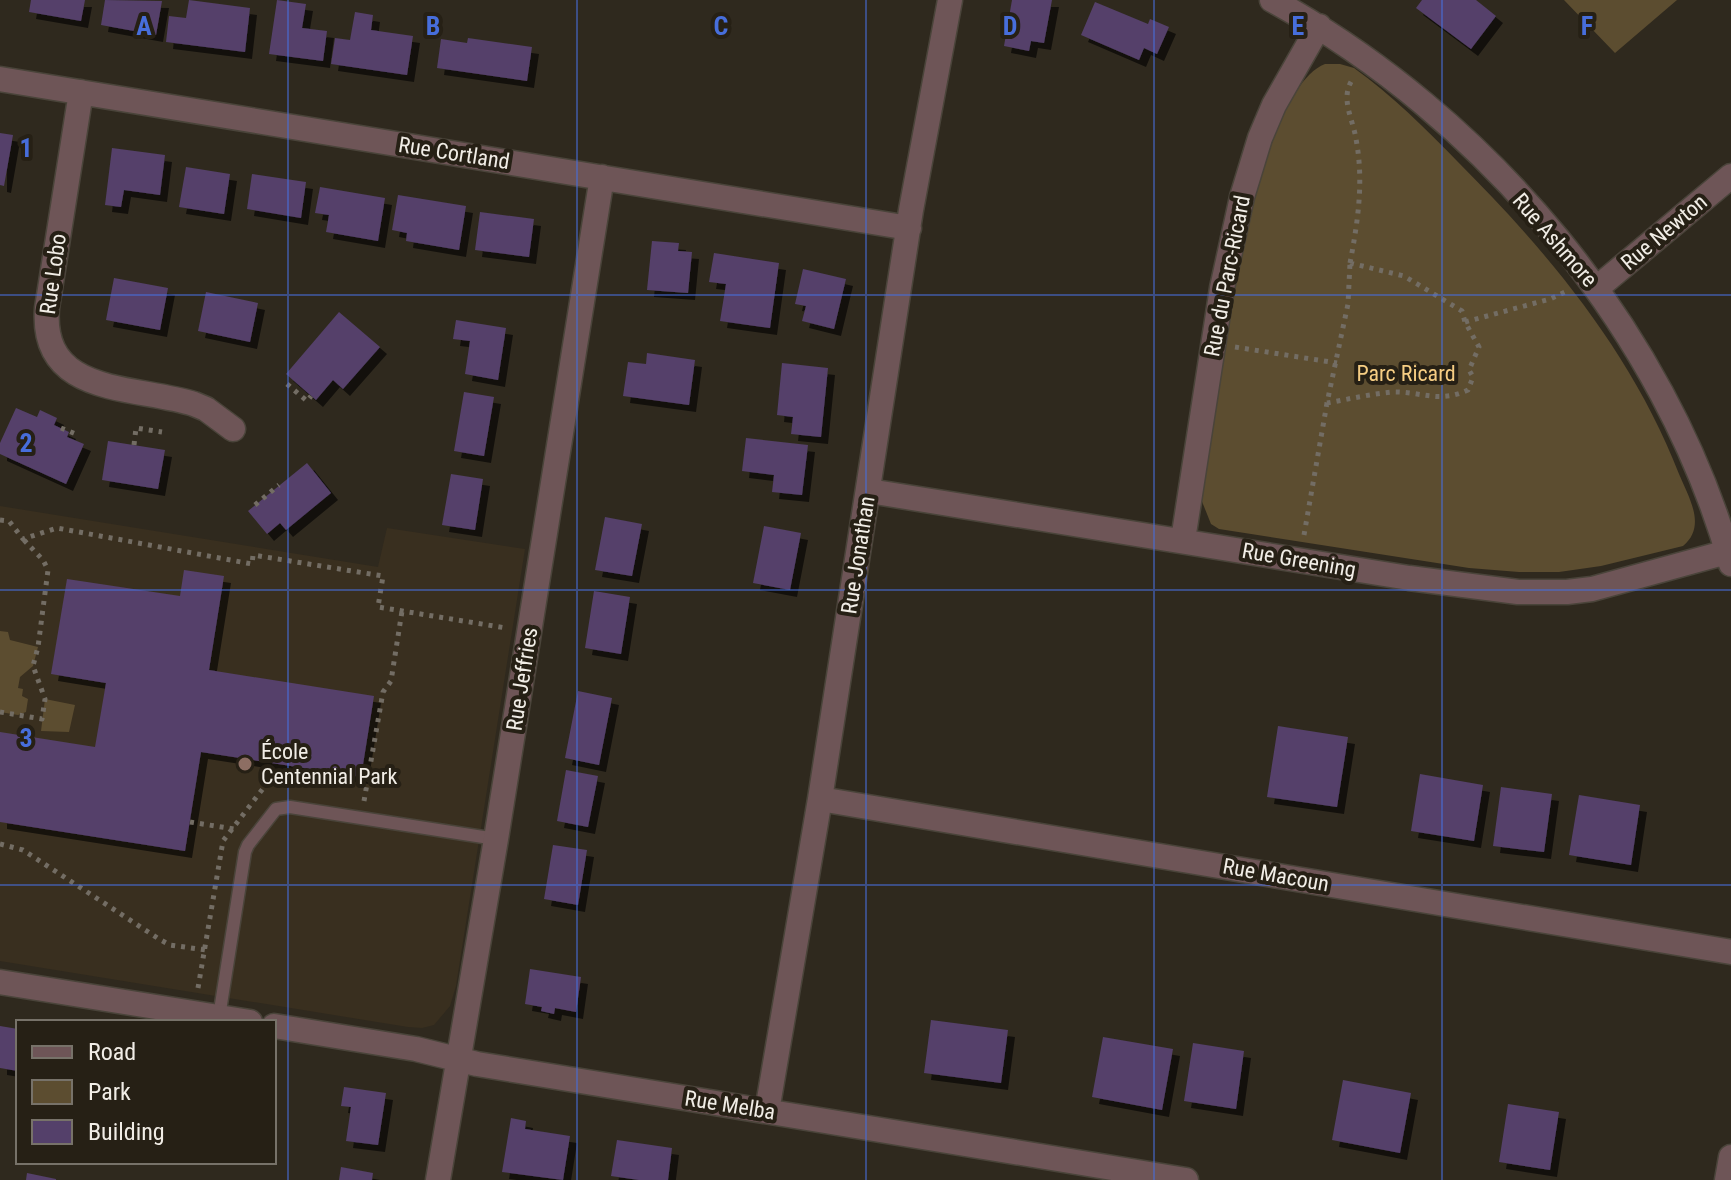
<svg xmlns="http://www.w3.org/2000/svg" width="1731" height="1180" font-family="'Roboto Condensed',sans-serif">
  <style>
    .built { fill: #392f1f }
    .green { fill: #5c4d30 }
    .building { fill: #54406a; filter: url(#shadow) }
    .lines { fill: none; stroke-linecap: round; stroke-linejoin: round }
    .lane-casing { stroke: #4a443a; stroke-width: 15 }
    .street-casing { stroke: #4a443a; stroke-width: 27 }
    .path { stroke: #736d64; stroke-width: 5; stroke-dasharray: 4 6; stroke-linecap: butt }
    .lane { stroke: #6e5557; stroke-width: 12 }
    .street { stroke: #6e5557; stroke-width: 24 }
    .grid { fill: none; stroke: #476edb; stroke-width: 2; stroke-opacity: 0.55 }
    .education-dot { fill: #8d6e63; stroke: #262015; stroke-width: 3 }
    .labels { text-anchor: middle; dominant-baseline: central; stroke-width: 8; stroke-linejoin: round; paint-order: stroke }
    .street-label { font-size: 22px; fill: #f1ede6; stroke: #262015 }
    .park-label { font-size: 22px; fill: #f6cd83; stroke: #262015 }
    .poi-label { font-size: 22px; fill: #f1ede6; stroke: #262015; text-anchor: start }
    .grid-label { font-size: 26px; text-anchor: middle; font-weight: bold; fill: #476edb; stroke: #262015; stroke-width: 8; stroke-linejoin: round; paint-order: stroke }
  </style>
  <defs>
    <filter id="shadow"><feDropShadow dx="7" dy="7" stdDeviation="0" flood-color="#0009"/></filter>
  </defs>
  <rect width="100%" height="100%" fill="#2f291e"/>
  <path class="built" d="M0,506l378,61 9,-39 138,21 -69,437 -6,20 -16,19 -12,3 -14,-1 -408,-66z"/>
  <path class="green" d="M1564,0h113l-62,53z
    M1325,64h15l14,4c38,27 72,61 104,94 91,91 174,191 221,312 10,24 28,52 4,72l-82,20 -42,6h-40l-50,-4 -250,-39 -8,-5 -10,-25c13,-79 49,-406 124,-435z
    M0,631l8,1 2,8 28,7 -5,19 -13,11 -2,11 5,1 -1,7 6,3 -2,13 -8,3 -18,-3z
    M45,699l30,6 -6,27 -28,-1z"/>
  <path class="building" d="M31,0h54l-4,21 -52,-9z
    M105,0l57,1 -6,34 -55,-10z
    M189,0l61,8 -5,44 -79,-10 3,-26 17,2z
    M277,0l29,4 -4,24 25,3 -4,30 -54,-7z
    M1012,0h40l-8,43 -13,-2 -2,10 -25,-5z
    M1422,0h54l20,16 -25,33 -55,-41z
    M1095,2l53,22 2,-5 19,8 -12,27 -13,-6 -5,12 -58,-25z
    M355,12l18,3 -2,15 42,6 -6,39 -76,-11 4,-26 15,2z
    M468,38l64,9 -5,34 -90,-13 4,-29 26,4z
    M0,133l13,2 -9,51 -4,-1z
    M112,148l53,7 -5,40 -36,-5 -3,17 -16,-2z
    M186,167l44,7 -6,40 -45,-7z
    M252,174l54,8 -5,36 -54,-9z
    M320,187l65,11 -7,43 -52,-9 3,-17 -14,-2z
    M398,195l68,11 -7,44 -53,-9 1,-8 -15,-3z
    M480,212l54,7 -5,38 -54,-7z
    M652,241l27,2 -1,8 14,1 -4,41 -41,-3z
    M714,253l65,10 -9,65 -50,-7 6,-37 -17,-2z
    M803,269l43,10 -12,50 -32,-8 4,-15 -11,-2z
    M114,278l54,10 -8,42 -54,-10z
    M206,292l52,11 -8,39 -52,-11z
    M339,312l41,35 -37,42 -10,-9 -17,20 -30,-26z
    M456,320l50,8 -8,52 -33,-6 5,-33 -17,-2z
    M647,353l48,7 -6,45 -66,-9 5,-34 18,2z
    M782,363l46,5 -7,69 -30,-3 2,-17 -16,-2z
    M464,392l30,5 -10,59 -30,-5z
    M16,408l21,9 3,-7 17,8 -3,7 15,7 -2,5 17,7 -18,40 -66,-30v-11z
    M746,438l62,7 -6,50 -30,-3 2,-17 -32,-4z
    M108,441l57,9 -7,39 -56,-9z
    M307,463l24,30 -45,37 -6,-7 -13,11 -19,-23z
    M451,474l32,5 -8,51 -33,-5z
    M605,517l37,7 -10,52 -37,-6z
    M764,526l37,7 -11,57 -37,-7z
    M184,570l40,6 -15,94 165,26 -13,81 -160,-25 -16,99 -185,-29v-90l95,15 11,-64 -55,-9 16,-95 113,17z
    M594,591l36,6 -9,57 -36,-6z
    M578,691l34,7 -13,67 -34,-7z
    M1278,726l70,11 -11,70 -70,-10z
    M566,770l32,6 -10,51 -31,-6z
    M1420,774l63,11 -9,56 -63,-10z
    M1501,787l51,7 -8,58 -51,-6z
    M1579,795l61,10 -9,60 -62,-10z
    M553,845l34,5 -9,55 -34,-6z
    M530,969l51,8 -5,35 -21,-4 -1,6 -13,-3 1,-4 -17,-3z
    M931,1020l77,10 -7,53 -77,-10z
    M0,1026l18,3v42l-18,-3z
    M1103,1037l70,12 -11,61 -70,-13z
    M1193,1043l51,8 -8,58 -52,-8z
    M1343,1080l68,13 -11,60 -68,-13z
    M344,1087l42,6 -8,52 -32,-4 5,-34 -10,-1z
    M1508,1104l51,8 -9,58 -51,-8z
    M511,1118l15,3 -1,8 45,7 -7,44 -61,-8z
    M617,1140l55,8 -4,32h-29l-28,-4z
    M341,1167l32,6 -1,7h-33z
    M27,1173l29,6v1h-30z"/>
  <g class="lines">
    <g class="lane-casing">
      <path id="lane" d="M219,1017l26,-165 3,-7 28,-36 14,-2 206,32"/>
    </g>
    <g class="street-casing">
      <path id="street" d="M1272,0c213,116 393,329 459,564
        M0,79l909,149
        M81,92l-34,216c-7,89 87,77 147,96l12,5 27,20
        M1597,288l134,-112
        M869,491l540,87 109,14h49l25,-3 135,-37
        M1183,540l39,-252 20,-91 18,-59 14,-33 45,-79
        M820,799l911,153
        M0,982l250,40
        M274,1026l142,23 61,15 709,116
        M767,1111l53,-312 91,-589 39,-210
        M438,1180l58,-341 106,-662
        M1727,1180l4,-23"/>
    </g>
    <path class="path" d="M1350,263l54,13 58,35 3,11 14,25 -10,23 4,7 -5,13c-30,14 -47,1 -76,2 -21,2 -43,7 -65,11l21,-99z
      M1350,263c8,-42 14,-82 6,-124 -3,-20 -16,-40 -4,-59
      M1465,322l85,-23 17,-8
      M1235,347l102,16
      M287,384l20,17 4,-5
      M61,428l15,6
      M134,445l2,-17 26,4
      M255,505l24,-20
      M0,520l9,1 14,18 34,-11 195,36 1,-9 130,21 -5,31 128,21
      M1304,535l23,-132
      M0,712l42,7 3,-20 -12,-33 5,-19 10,-77 -5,-10 -20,-21
      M364,801l19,-109 8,-11 11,-70
      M190,822l44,7
      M0,844l23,6 136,89 11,6 36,5
      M198,988l25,-147 45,-59 22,3"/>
    <use href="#lane" class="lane"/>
    <use href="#street" class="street"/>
  </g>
  <path class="grid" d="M288,0v1180M577,0v1180M866,0v1180M1154,0v1180M1442,0v1180M0,295h1731M0,590h1731M0,885h1731"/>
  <circle class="education-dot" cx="245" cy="764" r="8"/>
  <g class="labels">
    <g class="street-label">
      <text transform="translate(454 153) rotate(9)">Rue Cortland</text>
      <text transform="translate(1664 232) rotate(-40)">Rue Newton</text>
      <text transform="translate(1555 240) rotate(49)">Rue Ashmore</text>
      <text transform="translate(53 274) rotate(-82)">Rue Lobo</text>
      <text transform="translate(1227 276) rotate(-79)">Rue du Parc-Ricard</text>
      <text transform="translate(858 555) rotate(-81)">Rue Jonathan</text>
      <text transform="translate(1299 560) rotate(10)">Rue Greening</text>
      <text transform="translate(522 679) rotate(-81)">Rue Jeffries</text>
      <text transform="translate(1276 875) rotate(10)">Rue Macoun</text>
      <text transform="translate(730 1105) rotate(9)">Rue Melba</text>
    </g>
    <g class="park-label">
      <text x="1406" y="373">Parc Ricard</text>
    </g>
    <g class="poi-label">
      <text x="261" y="751">École<tspan x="261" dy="25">Centennial Park</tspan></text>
    </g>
  </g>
  <g class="grid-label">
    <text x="144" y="35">A</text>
    <text x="433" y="35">B</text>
    <text x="721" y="35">C</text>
    <text x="1010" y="35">D</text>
    <text x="1298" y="35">E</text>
    <text x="1587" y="35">F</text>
    <text x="26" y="157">1</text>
    <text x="26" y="452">2</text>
    <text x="26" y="747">3</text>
  </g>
  <rect x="16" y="1020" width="260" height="144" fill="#262015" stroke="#777269" stroke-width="2"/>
  <rect x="32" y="1046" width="40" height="12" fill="#6e5557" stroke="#777269" stroke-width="2"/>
  <text x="88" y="1060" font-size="24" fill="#f1ede6">Road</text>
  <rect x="32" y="1080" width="40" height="24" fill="#5c4d30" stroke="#777269" stroke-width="2"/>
  <text x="88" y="1100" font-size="24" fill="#f1ede6">Park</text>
  <rect x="32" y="1120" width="40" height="24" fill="#54406a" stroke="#777269" stroke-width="2"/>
  <text x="88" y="1140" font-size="24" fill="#f1ede6">Building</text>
</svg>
